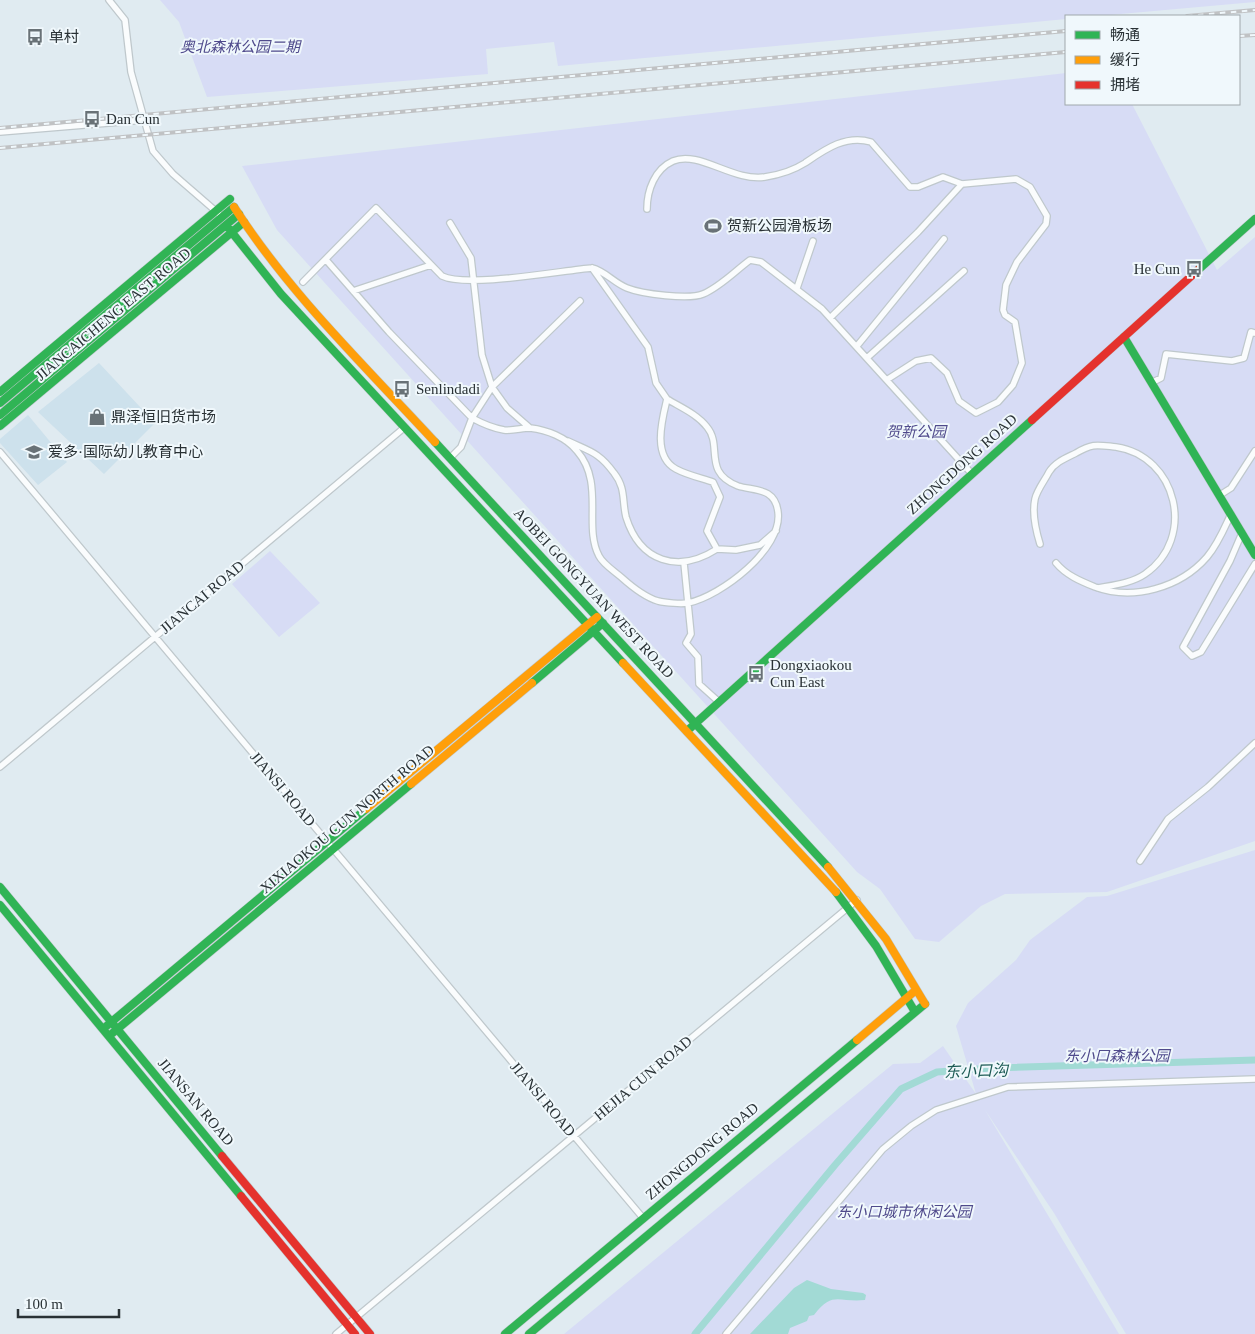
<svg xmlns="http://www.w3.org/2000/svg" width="1255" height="1334" font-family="'Times New Roman','Noto Sans SC',serif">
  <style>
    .built { fill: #cde1ec }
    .green { fill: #d7dcf5 }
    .water { fill: #a2dad5 }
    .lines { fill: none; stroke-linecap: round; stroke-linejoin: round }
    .canal { stroke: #a2dad5; stroke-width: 7 }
    .street-casing { stroke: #bfc8cc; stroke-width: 8 }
    .fast-casing { stroke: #bfc8cc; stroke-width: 9 }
    .slow-casing { stroke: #bfc8cc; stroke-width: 9 }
    .jam-casing { stroke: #bfc8cc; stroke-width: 9 }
    .street { stroke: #fafcfd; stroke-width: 5.5 }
    .fast { stroke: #30b455; stroke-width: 8 }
    .slow { stroke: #ff9f0a; stroke-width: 8 }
    .jam { stroke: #e5322d; stroke-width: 8 }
    .rail-casing { stroke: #c0c2c4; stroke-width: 4 }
    .rail { stroke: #f0f8fc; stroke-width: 2; stroke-dasharray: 5.5; stroke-linecap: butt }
    .labels { text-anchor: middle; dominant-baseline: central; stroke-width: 4; stroke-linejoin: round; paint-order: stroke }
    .poi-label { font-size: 15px; fill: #293135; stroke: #f0f8fc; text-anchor: start }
    .park-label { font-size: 15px; font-style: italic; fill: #4f4a8c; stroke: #f0f8fc }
    .street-label { font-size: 15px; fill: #293135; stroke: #f0f8fc }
    .water-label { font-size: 16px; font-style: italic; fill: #1d5b55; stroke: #f0f8fc }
  </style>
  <rect width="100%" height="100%" fill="#e0ebf1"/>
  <path class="built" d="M99,363l56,60 -51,51 -66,-62z
    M28,415l39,47 -29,23 -38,-42v-4z"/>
  <path class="green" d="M160,0h1095v2l-157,14h-32v3l-508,47 -4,-24 -68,7 2,25 -281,23 -28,-75z
    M1066,73v31h66l85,166 38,-33v604l-148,51 -102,2 -24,12 -42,36 -24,-3 -35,-50 -23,-17 -580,-642 -35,-64z
    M270,551l50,52 -41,34 -47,-53z
    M1255,850v484h-129l-72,-121 -69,-103 134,224h-555l329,-270 27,-1 23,-17 33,48 -20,-68 12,-23 48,-43 14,-20 57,-43 20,-1z"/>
  <path class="water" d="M807,1280l24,9 32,4 3,2 -1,5c-26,3 -32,-10 -51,15l-5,1 -2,5 -17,7 -2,6h-38l44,-46z"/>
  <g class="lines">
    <path class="canal" d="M695,1334l140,-169 66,-76 36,-17 54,-4 264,-8"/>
    <g class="street-casing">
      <path id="street" d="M109,0l16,20 6,52 22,79 20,23 45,39
        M0,132l145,-12
        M647,209c0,-19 8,-40 26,-48 26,-11 60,21 92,16 13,-2 29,-7 40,-14 19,-13 41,-29 66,-21l39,45h8l25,-10 19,7 54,-5 14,8 17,29 -1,8 -29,38 -11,23 -3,25 2,5 10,7 7,41 -9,22 -15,17 -22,11 -17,-12 -12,-28 -16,-15 -15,3 -28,18
        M450,223l21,35 11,97 10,32 15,21 23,20
        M327,261l62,71 83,86c11,6 20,10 32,12 9,1 18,-2 26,-2 17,2 36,9 47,23 28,32 6,75 22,105 4,8 15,15 22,21 10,9 23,20 37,24 8,2 23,3 30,2 33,-7 95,-54 90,-91 -3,-25 -24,-21 -40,-26 -36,-14 -15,-40 -31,-59 -10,-13 -27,-20 -40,-28
        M592,268l56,79 8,36 11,16c-5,21 -15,57 9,70 11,6 25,9 37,13l7,15 -13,34 10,18 19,1 24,-5 16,-14
        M303,282l73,-74 66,68c25,12 117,-5 150,-8 13,3 22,15 35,20 15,6 62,12 76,6 17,-7 32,-23 47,-34l11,2 61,47 150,165
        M797,288l16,-47
        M353,291l78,-26
        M831,317l87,-85 44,-48
        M857,346l87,-107
        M868,357l96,-86
        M1153,382l8,-4 5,-24 66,7 12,-3 7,-26 4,1
        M568,441c21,10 31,11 46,32 12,15 8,28 12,44 14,45 52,57 91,32
        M0,452l643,766
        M450,458l11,-11 11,-29 20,-31 88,-86
        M1220,495l11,-7 24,-37
        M1242,533l-12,28 -47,86 9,9 9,-4 54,-88
        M1040,544c-4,-13 -8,-31 -5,-45 2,-9 10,-19 14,-27 6,-10 17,-14 27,-19 17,-10 21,-8 40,-6 61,9 81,91 29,127 -13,9 -31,11 -47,14
        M684,563l7,71 -5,9 12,14 1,27 20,18
        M1056,563c10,12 24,18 39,24 38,14 85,1 112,-30 11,-13 17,-28 24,-43
        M0,767l405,-340
        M1140,861l28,-42 40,-32 47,-44
        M336,1334l521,-434
        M726,1334l157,-185 28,-23 25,-16 72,-23 247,-8"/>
    </g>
    <g class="fast-casing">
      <path id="fast" d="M226,225l55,69 342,369
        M1198,270l57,-51
        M1124,337l131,218
        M0,392l230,-193
        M0,403l234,-196
        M0,415l239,-201
        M0,426l244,-204
        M435,442l393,425
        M532,683l71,-60
        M687,731l345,-311
        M0,887l222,269
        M836,892l40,54 39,66
        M0,905l241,291
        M103,1029l263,-220
        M109,1036l302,-252
        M505,1334l352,-294
        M529,1334l396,-330"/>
    </g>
    <g class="slow-casing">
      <path id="slow" d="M234,207c56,87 131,159 201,235
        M623,663l213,229
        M411,784l121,-101
        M366,809l231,-192
        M828,867l58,72 39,65
        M857,1040l59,-50"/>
    </g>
    <g class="jam-casing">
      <path id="jam" d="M1032,420l166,-150
        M222,1156l148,178
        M241,1196l114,138"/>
    </g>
    <use href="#street" class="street"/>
    <use href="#fast" class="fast"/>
    <use href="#slow" class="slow"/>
    <use href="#jam" class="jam"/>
    <g class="rail-casing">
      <path id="rail" d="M1187,16l68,-6
        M1239,36l16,-1
        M0,128l1066,-97
        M0,148l1066,-96"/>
    </g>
    <use href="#rail" class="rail"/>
  </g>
  <defs>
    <g id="bus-bare" transform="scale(1.35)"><path d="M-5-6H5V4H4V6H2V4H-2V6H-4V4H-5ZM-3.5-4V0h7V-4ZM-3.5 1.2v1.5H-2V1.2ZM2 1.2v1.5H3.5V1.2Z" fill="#697277" stroke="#f0f8fc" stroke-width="2.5" paint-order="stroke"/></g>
    <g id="stadium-bare" transform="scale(1.35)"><path d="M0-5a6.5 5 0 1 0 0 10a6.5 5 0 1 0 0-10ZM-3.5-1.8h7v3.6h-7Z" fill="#697277" stroke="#f0f8fc" stroke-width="2.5" paint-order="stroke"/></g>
    <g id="shop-bare" transform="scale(1.35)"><path d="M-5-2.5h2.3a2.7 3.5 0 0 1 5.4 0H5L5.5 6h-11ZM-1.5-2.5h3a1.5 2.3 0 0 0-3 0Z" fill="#697277" stroke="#f0f8fc" stroke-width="2.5" paint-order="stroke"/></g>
    <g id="school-bare" transform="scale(1.35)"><path d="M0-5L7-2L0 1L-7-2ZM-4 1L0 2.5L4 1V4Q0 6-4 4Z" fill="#697277" stroke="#f0f8fc" stroke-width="2.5" paint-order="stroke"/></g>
  </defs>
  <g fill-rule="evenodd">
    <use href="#bus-bare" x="35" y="37"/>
    <use href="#bus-bare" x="92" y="119"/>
    <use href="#stadium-bare" x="713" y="226"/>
    <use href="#bus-bare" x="1194" y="269"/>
    <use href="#bus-bare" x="402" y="389"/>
    <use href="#shop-bare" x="97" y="417"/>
    <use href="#school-bare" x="34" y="452"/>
    <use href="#bus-bare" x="756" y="674"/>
  </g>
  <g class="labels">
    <g class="poi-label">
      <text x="49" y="37">单村</text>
      <text x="106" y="119">Dan Cun</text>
      <text x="727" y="226">贺新公园滑板场</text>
      <text x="1180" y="269" text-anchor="end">He Cun</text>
      <text x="416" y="389">Senlindadi</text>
      <text x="111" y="417">鼎泽恒旧货市场</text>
      <text x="48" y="452">爱多·国际幼儿教育中心</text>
      <text x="770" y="665">Dongxiaokou<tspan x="770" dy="17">Cun East</tspan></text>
    </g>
    <g class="park-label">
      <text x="240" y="47">奥北森林公园二期</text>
      <text x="916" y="432">贺新公园</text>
      <text x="1117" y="1056">东小口森林公园</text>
      <text x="904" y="1212">东小口城市休闲公园</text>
    </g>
    <g class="street-label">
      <text transform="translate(113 314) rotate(-40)">JIANCAICHENG EAST ROAD</text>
      <text transform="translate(962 464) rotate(-42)">ZHONGDONG ROAD</text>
      <text transform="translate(594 593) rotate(47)">AOBEI GONGYUAN WEST ROAD</text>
      <text transform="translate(202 597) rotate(-40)">JIANCAI ROAD</text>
      <text transform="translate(283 789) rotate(50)">JIANSI ROAD</text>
      <text transform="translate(347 819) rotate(-40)">XIXIAOKOU CUN NORTH ROAD</text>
      <text transform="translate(643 1078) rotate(-40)">HEJIA CUN ROAD</text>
      <text transform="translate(543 1099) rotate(50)">JIANSI ROAD</text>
      <text transform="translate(196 1102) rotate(50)">JIANSAN ROAD</text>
      <text transform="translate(702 1151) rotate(-40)">ZHONGDONG ROAD</text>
    </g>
    <g class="water-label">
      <text transform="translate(976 1071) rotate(-2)">东小口沟</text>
    </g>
  </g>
  <rect x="1065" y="15" width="175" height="90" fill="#f0f8fc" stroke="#a0a8ac"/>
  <rect x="1075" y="31" width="25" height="8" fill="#30b455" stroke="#a0a8ac"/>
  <text x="1110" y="40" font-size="15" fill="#293135">畅通</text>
  <rect x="1075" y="56" width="25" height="8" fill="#ff9f0a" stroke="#a0a8ac"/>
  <text x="1110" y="65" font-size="15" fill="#293135">缓行</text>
  <rect x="1075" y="81" width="25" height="8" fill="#e5322d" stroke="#a0a8ac"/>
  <text x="1110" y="90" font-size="15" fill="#293135">拥堵</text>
  <path d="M18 1309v8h101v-8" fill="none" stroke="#293135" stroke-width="2.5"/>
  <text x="25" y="1309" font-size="15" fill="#293135" stroke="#f0f8fc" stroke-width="4" paint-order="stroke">100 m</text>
</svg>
